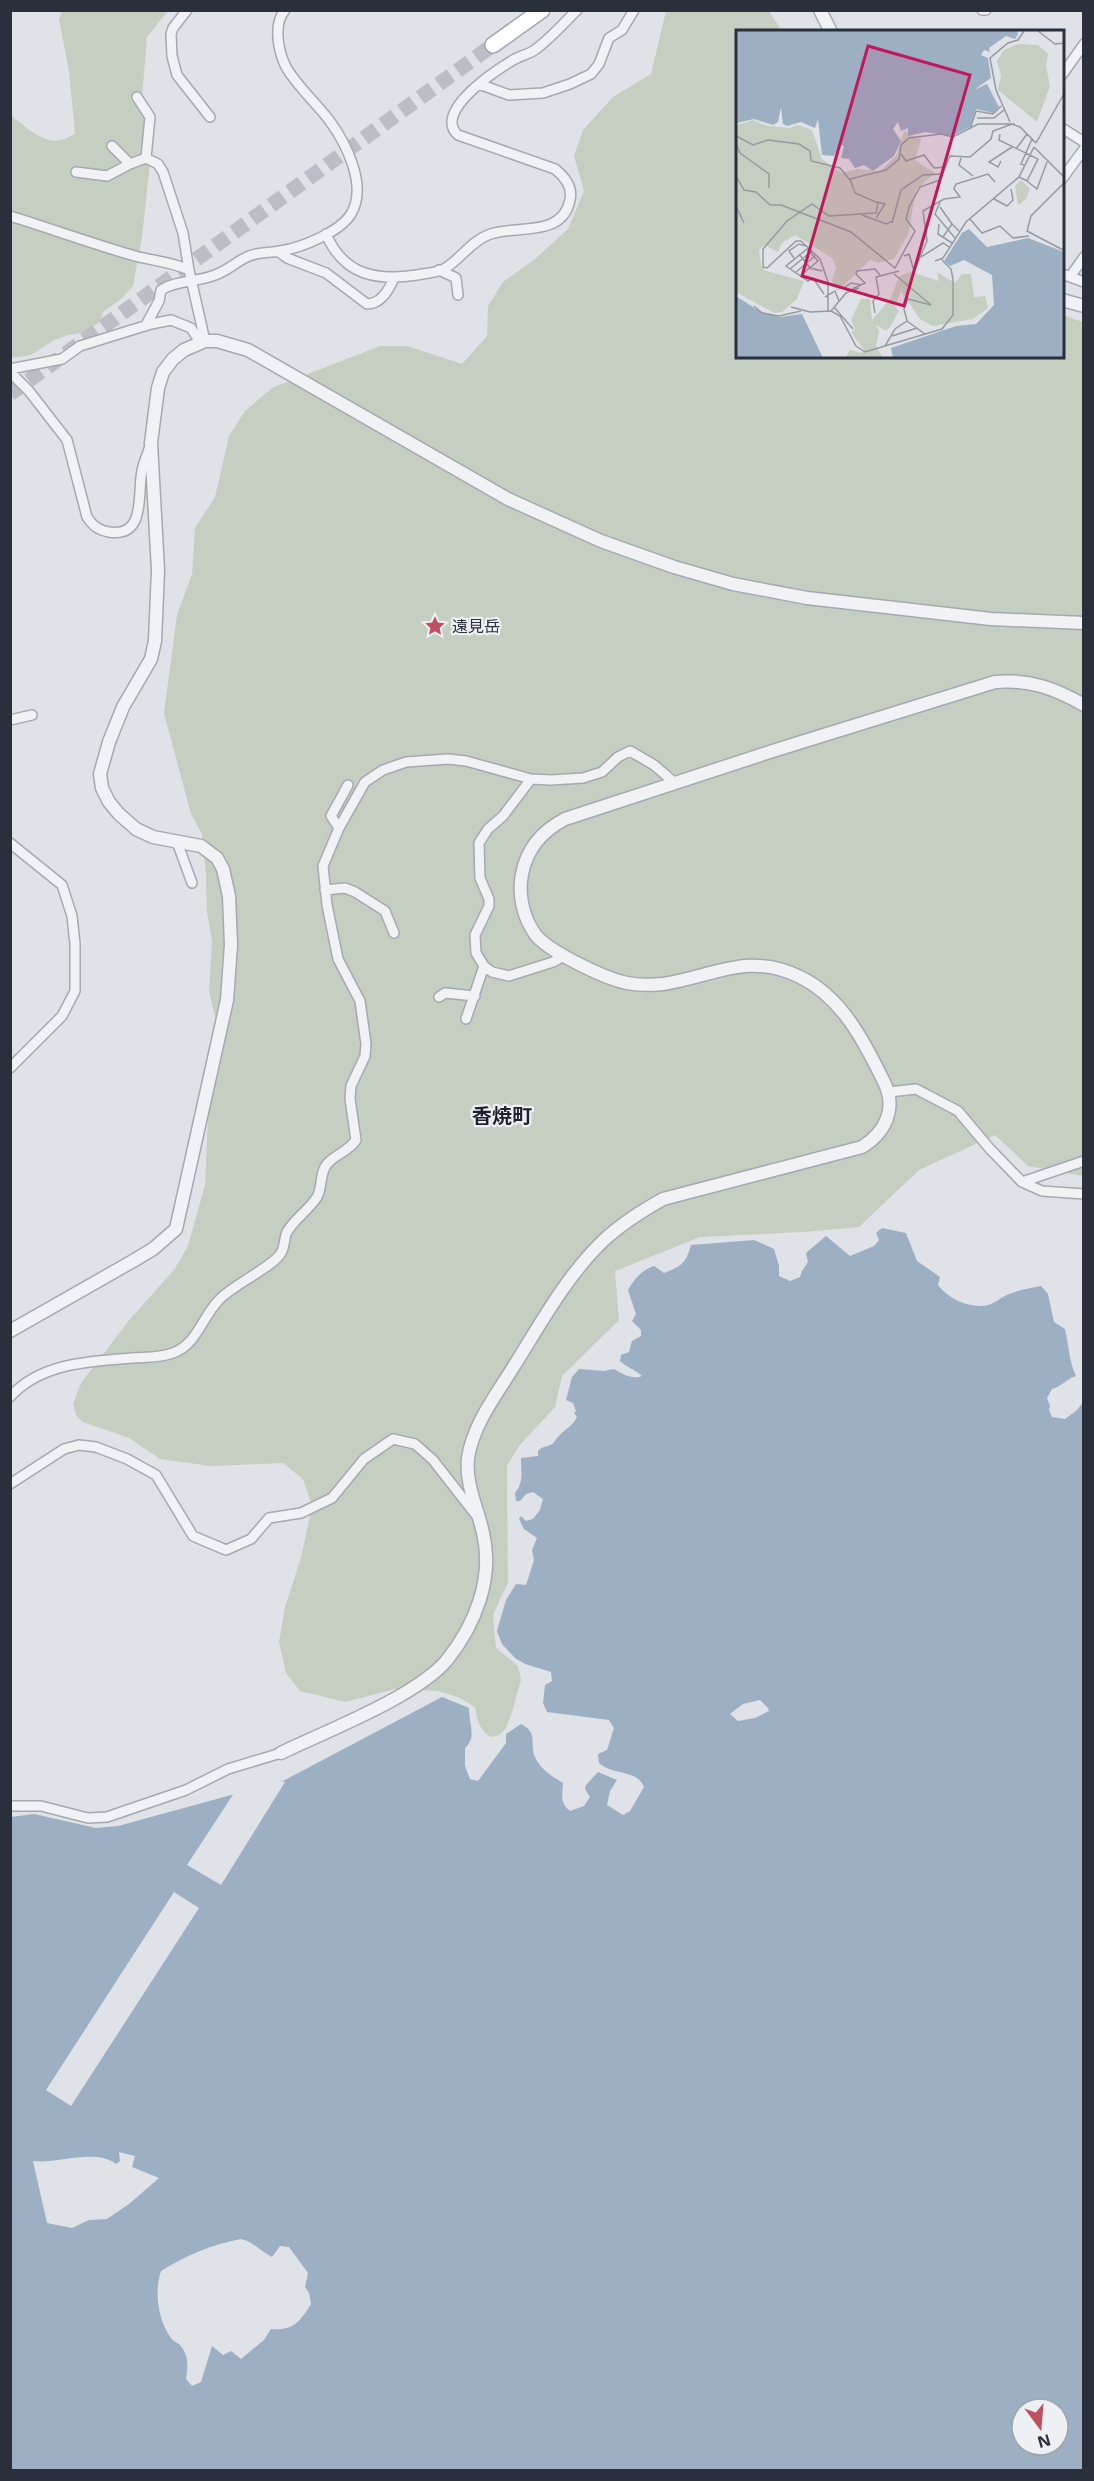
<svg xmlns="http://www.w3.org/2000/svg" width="1094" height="2481" font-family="'Open Sans','Noto Sans JP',sans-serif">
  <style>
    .green { fill: #c4cfc1 }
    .water { fill: #9dafc3; fill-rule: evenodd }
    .pier { fill: #dfe2e6 }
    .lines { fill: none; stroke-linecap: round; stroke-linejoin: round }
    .primary-tunnel { stroke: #bbbec4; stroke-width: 15; stroke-dasharray: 15 8; stroke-linecap: butt }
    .minor-casing { stroke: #a5a9b0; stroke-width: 12 }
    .tertiary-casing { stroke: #a5a9b0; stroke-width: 15 }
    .primary-casing { stroke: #9fa6b1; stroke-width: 18 }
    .minor { stroke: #f1f2f5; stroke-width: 9 }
    .tertiary { stroke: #f1f2f5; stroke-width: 12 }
    .primary { stroke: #fff; stroke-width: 15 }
    .labels { text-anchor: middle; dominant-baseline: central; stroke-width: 4.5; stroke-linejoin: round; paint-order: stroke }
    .poi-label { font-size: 16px; fill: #29303c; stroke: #eef1f4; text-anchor: start }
    .quarter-label { font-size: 20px; font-weight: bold; fill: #1c212d; stroke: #eef1f4 }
    .inset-road { fill: none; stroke: #969ba2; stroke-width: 1.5 }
    .view { fill: #c2185b; fill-opacity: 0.15; stroke: #c2185b; stroke-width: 3 }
    .inset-edge { fill: none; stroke: #29303c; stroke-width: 3 }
  </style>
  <rect width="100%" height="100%" fill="#dfe2e6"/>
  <path class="green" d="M62,11h106l-21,26 -6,73 12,25 -11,102 -9,49 -12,13 -18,13 -3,10 -18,11 -14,2 -14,5 -23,15 -20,3 -1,-243c21,15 40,38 65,18l-6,-62 -10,-52z
    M666,11h103l13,20 -45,1v325h325l1,-42 20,7v854l-55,-10 -33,-31 -76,35 -60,57 -55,5 -104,5 -85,34 4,49 -57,56 -7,31 -36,39 -12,20 1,116 -15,33 3,33 22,18 3,14 -10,35 -5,13 -7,7 -9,2c-11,-8 -13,-18 -15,-30l-17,-10 -20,-6 -43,-2 -50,13 -45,-11 -14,-18 -7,-31 6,-35 16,-49 11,-52 -9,-27 -20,-16 -72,3 -51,-7 -31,-21 -46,-16 -7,-7 -3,-11 8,-21 49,-64 44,-49 14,-24 17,-61 3,-67 11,-55 -2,-38 -8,-34 3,-50 -5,-29 -1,-37 -4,-41 -11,-20 -27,-101 13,-98 15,-41 3,-46 20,-31 14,-61 16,-25 27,-23 108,-42h27l55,18 25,-28 1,-30 15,-24 32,-23 33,-30 16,-38 -10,-35 9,-26 30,-33 38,-23z"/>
  <path class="water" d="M882,1228l24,5 11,28 23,16 -2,8c10,14 33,24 50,20 8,-2 13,-8 21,-11 10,-4 21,-6 32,-8l7,8 6,28 11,7c4,16 4,33 11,47 -10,3 -15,11 -24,13l-5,9 3,8 -1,4 3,7 13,2 12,-9 7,-9 -1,1069h-1072v-653l23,-3 62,14 22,-2 165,-45 159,-84 27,11c0,17 8,29 -4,40v18l5,13 8,2 28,-38v-9l15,-10c18,9 8,19 14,33 5,12 18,20 28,26 -1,12 -3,20 7,28l14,-5 6,-9 -5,-8 1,-4 12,-13 19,8 -7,11 -3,14 16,10 7,-4 14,-24c-7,-18 -30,-11 -45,-24l-1,-9 9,-4 7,-22 -5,-8 -62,-8 -4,-9 2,-18 7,-4 -1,-9 -26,-8 -10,-6 -13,-14 -5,-13 9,-31 10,-16 10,1 8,-25 -2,-10 5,-12 -13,-9 -5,-10 2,-3 5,5 7,-2 7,-9 3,-11 -10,-7 -7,2 -6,7h-4l-1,-8c9,-11 6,-21 6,-35l17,-2v-5c4,-5 9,-4 14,-7 3,-2 4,-6 7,-8 7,-8 12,-8 18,-19l-3,-4 2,-2 -3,-8 -7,-3 6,-23 7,-8 25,2 10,-2c8,5 19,11 28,7 -7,-7 -15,-8 -22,-15l1,-6 8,-3 3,-11 9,-5v-6l-9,-9 4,-7 -8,-24c7,-12 13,-19 26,-24l10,7c18,-7 22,-10 27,-28l63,-5 20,9 5,17v10l11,5 10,-4 2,-6 6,-9 -2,-9 20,-17 24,20 24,-10 5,-6 -3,-7zM760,1700l8,8 1,3 -14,7 -17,3 -8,-7 13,-10zM119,2152l16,4 -3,11 27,11 -30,26 -22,15 -18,1 -17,8 -25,-5 -14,-62c25,3 62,-13 83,3l4,-3zM241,2239c13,3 19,12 31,18l8,-11 9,1 19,26 -3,14 4,6 2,11c-11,18 -18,27 -40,25l-7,11 -23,19 -10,-8 -8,4 -11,-9 -11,36 -9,4 -6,-7c2,-14 3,-24 -7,-35 -3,-2 -6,-3 -8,-6 -13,-17 -17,-47 -10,-67 24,-15 52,-27 80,-32zM1022,2409h36v36h-36z"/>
  <path class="pier" d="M276,1780l9,2 -64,103 -34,-20 49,-75z
    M174,1892l25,16 -128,198 -25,-16z"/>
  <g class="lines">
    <path class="primary-tunnel" d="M10,394l483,-349"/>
    <g class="minor-casing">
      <path id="minor" d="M187,10l-14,18 -2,6 1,22 5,19 33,42
        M982,10h4
        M1062,75l22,-31
        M479,84l30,11 34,-2 27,-9 21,-10 8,-10 10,-26 13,-8 12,-20
        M137,97l13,20 -4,41 12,6 5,8 20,61 6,37
        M1062,128l22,14
        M112,146l18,18
        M76,172l31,4 23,-12 16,-6
        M1062,179l22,-30
        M10,216c42,13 83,28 125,40 19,5 37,6 54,14l16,71
        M326,234c18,42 51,47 91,41 9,-2 19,-2 27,-6 16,-9 26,-27 44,-34 27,-11 74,4 82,-35 3,-13 -5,-23 -15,-31l-97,-34c-26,-23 39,-66 57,-76 7,-4 15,-5 21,-10 15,-11 28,-26 41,-39
        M279,252l8,6 39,15 41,31c14,0 22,-14 27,-26
        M439,270l17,8 2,17
        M1062,274l22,8
        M1070,277l14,-20
        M146,325l13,-24 2,-11c14,-9 31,-8 48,-13 19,-5 24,-14 40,-21 10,-4 20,-3 31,-5 21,-3 60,-19 71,-37 17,-28 -5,-71 -22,-94 -13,-17 -32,-34 -43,-53 -8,-16 -13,-43 -1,-57
        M10,369l52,-10 18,-13 71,-22 20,-4 20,8 9,14
        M10,372l19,19 38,49 20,77c6,9 11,13 22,15 38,6 28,-40 33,-61 1,-8 5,-15 7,-22
        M10,720l22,-5
        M531,779l-28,37 -15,13 -9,14 1,35 9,21v7l-14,29 1,18 8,13 8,6 17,4 44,-14 11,-6
        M339,828l-8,-12 17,-31
        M177,842l15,41
        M10,843l52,42 10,31 3,28v47l-13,25 -52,52
        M325,890l20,-2 10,4 30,19 9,22
        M439,997l6,-4 30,3
        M466,1019l18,-53
        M889,1092l27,-3 42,22 32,38 32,33 62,-21
        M1022,1182l20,9 42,3
        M10,1397c30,-34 80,-36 122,-39 14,-1 28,0 41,-5 25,-9 29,-37 47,-54 13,-14 54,-33 61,-46 4,-6 3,-15 6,-21 8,-14 22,-22 30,-35 6,-10 2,-25 11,-34 8,-9 21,-12 28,-23l-6,-41 1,-13 14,-30 1,-12 -6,-43 -22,-42 -11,-54 -4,-39 16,-38 26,-46 18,-12 23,-8 42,-3 18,2 65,18 20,1 32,-2 19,-6 16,-15 12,-6 24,14 21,18
        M10,1484l54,-35 15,-4 17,2 31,12 29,16 37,61 33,14 25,-11 18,-21 32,-5 31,-15 32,-39 29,-20 22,5 18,16 43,55
        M10,1806h31l47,12 19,-1 79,-27 42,-21 53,-16"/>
    </g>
    <g class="tertiary-casing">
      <path id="tertiary" d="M820,10l11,22
        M1062,300l22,6
        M10,1331l123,-70 20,-12 23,-20 51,-229 4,-55 -2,-49 -6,-27 -6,-11 -16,-12 -48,-9 -17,-8 -17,-15 -10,-12 -7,-14 -2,-14 9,-32 14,-35 28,-48 4,-18 3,-71 -7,-127 7,-55 5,-16 10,-13 11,-9 21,-9h12l31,9 260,149 93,42 73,26 59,17 74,14 184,21 93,4
        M281,1753c45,-22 135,-56 166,-93 28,-35 47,-82 36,-127 -5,-24 -18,-49 -15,-75 5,-34 29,-64 46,-92 27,-43 53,-91 90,-126 18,-17 38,-29 59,-41l199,-52c24,-15 35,-39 22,-65 -19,-39 -42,-85 -84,-105 -53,-26 -87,0 -137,7 -10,1 -26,1 -36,-1 -21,-4 -80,-32 -92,-49 -12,-17 -17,-39 -13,-60 5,-26 20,-43 43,-55l214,-70 216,-67c34,-3 59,6 89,23"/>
    </g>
    <g class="primary-casing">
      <path id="primary" d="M493,45l49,-35"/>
    </g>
    <use href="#minor" class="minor"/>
    <use href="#tertiary" class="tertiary"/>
    <use href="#primary" class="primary"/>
  </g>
  <defs>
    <g id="sight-bare" transform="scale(1.62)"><path d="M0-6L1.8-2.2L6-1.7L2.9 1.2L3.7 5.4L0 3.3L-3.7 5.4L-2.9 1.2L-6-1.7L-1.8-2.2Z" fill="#bf5060" stroke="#eef1f4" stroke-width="2.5" paint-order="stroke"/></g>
  </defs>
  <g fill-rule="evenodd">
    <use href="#sight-bare" x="435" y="626"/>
  </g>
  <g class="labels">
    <g class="poi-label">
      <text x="452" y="626">遠見岳</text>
    </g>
    <g class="quarter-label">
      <text x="502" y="1115">香焼町</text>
    </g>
  </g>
  <g transform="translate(736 30)">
    <rect width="328" height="328" fill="#dfe2e6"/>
    <path d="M282,14l20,1 10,9 -2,12 4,20 -13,36 -39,-32 3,-15 -4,-14 7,-11zM17,90l14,6 23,2 8,-3 14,5 10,29 20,14 15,-4 23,2 16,-15 8,-25 17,9 -6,20 20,13 -19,17 -8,45 -14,24 -16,4 -8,-3 -32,31 -6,-10 4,-14 -4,-9 -37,-23 -13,8 -4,9 -14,-7 -5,5 2,16 5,5 38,10 -7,18 -15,13 -8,1 -38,-21v-167zM285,150l9,9 -4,10 -8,6 -3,-19zM201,242l18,11 7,-9h9l3,23 11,-1 3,12 -15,11 -40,7 -13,-7 -19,-28 -6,15 4,5 -9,16 -4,4 -10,-6 3,6 -3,15 7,12h-38l5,-8 12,3 2,-3 -13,-18 4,-3 -4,-9 10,-21h9l2,21 19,-22 8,-22 11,-4 29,9z" fill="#c4cfc1"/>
    <path d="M0,1h281l1,3 -3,5 -9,-3 -17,12 1,4 -6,-2 -3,5 7,3 3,20 -17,12 13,-6 12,23 -6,6 -17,-4 -6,18 -18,9 -27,-4 -17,4v-8l-7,3 -3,-9 -5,7 8,12 -7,15 -21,15 -9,-6 -9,3 -6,-9 -8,-1 3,-12 -4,-2 -6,12 -12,-1 -4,-36 -3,9 -14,-6 -14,4 -4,-2 -2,-17 -3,15 -5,3 -19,-6 -18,4zM233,199l18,18 41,-9 36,14v106h-171l-2,-10 65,-22 20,-2 18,-19 -2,-30 -28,-15 -14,6 -6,-5 18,-28zM0,266l23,15 21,6 22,-3 21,44h-87z" fill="#9dafc3"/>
    <path class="inset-road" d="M302,1l17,13 10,-1M241,88h17l10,-8M274,92l-14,-32 -6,-32 18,-15 10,-3 6,-9M234,99l6,-18 17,3 8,-8M264,104l-1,6 39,19 -11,22 -8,-4M0,106l17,9 15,-5 31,4 11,7 1,10 29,7 10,12M0,113l4,10 29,21v14M300,113l29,-51M298,117l31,31M280,119l11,-15M165,124l5,7 18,-6 10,13 12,-1M225,128l-2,7 14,11M265,131l-3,6 -9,-5 23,-15M288,135l-3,-1 11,-25M0,146l8,14 12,2 14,13h11l70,27 44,36 20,-37 -9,-12 3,-12 11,-20 20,-7 10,-24 20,1 21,-18 2,-8 19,-7 8,3 16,16M291,151l10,8 10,-27M329,152l-34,34 -4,15 38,20M258,169l13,7 6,-6 -2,-11M204,172l-5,12 20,24M0,176l8,17M204,177l12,17M126,185l24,9 7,-3M140,188l9,-14 -8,-2M234,189l12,14 18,-7 13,12 16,-2M156,193l9,-33 22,-15 20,-1M203,194l-1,10 14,9M207,207l9,-13 7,7M63,224l11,14 12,3M168,226l5,-2 5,17 13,-30 -4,-30 21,-12 16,-2 -6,-8 2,-5 32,-10 7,8M185,227l22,-14 6,4M58,228l-5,-7 10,-7 7,2M199,231l8,-3 23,-36 53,-45 15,-30M54,239l22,-18M60,242l19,-16M65,245l17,-14 -11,-12 -21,17 22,15 5,-3 11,16M116,259l13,-6 -9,-9 1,-3 18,-2 5,6M112,261l-4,-3 7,-5 11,2M89,267l10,-6 4,10M18,276l8,7 17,3 22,-5M55,277l19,5 21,-1 15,-18 13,-5M98,277l19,22M92,281v-29l-8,-23 -19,-18h-5l-29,27 -4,-1v-18l24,-28 25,-17 17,12 47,-3 2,-10 -23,-10 -5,-14 36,-9 13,-11 2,-14 8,-7 32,-4 12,3 25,-13h37M95,281l9,5 16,30 9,6 77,-23 11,-14v-36l-2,-10 -10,-10M139,283l-2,-12 6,-7 -3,-17 23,-6M171,291l18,13M156,306l25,-8M149,316l10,-17 12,-8 -3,-12 4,-10 23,6 -37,-31"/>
    <path class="view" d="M132,16l102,29 -66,231 -102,-30z"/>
    <rect width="328" height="328" class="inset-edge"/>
  </g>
  <rect width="1094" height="2481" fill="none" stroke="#29303c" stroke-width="24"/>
  <g transform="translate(1040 2427) rotate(164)"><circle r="28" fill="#eef1f4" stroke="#9fa4aa" stroke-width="1.5"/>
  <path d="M0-4.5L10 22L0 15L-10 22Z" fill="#bf5060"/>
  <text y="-9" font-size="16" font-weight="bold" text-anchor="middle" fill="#29303c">N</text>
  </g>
</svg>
